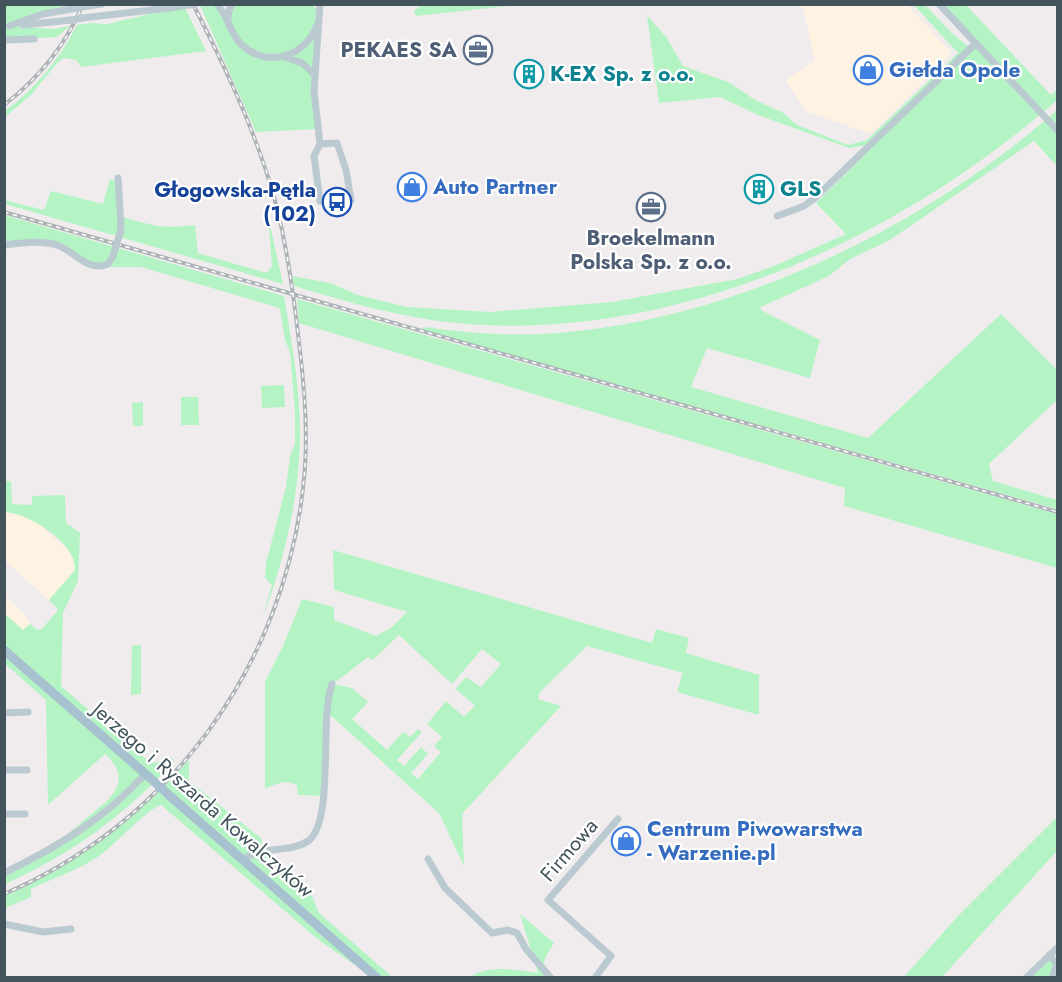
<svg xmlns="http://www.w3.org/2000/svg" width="1062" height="982" font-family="Jost,sans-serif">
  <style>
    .commercial { fill: #fef2e2 }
    .green { fill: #b4f4c4; fill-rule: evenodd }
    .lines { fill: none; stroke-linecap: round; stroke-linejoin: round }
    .minor { stroke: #bbcad1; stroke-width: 7 }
    .major { stroke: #a8c1d0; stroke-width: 9 }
    .rail-casing { stroke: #aeb3b8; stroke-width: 4 }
    .rail { stroke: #fff; stroke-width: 1.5; stroke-dasharray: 4.5; stroke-linecap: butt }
    .minor-bridge { stroke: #bbcad1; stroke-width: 7 }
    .major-bridge { stroke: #a8c1d0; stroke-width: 9 }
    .labels { text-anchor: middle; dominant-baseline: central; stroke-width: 4.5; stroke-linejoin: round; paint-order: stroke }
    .service-label { font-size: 21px; font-weight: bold; fill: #4e5e75; stroke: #fff; text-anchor: end }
    .shop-label { font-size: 21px; font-weight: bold; fill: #366cbe; stroke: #fff; text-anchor: start }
    .culture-label { font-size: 21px; font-weight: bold; fill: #0d838f; stroke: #fff; text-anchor: start }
    .transit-label { font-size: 21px; font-weight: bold; fill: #164399; stroke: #fff; text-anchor: end }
    .street-label { font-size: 21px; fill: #43545c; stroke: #fff }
  </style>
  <rect width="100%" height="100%" fill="#f0eced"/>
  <path class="commercial" d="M802,5h105l45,48 -81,81 -66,-23 -19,-31 29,-20z
    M5,512l14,3 20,9 33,30 3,7v9l-26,30 -44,-39z
    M5,596l20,19 5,9 -6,7 -19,-17z"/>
  <path class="green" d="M4,5h65l-21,5 -36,16 40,3 18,-3 -13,11 -52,3z
    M200,5h17l11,15 5,-14 6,-1h73l8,7 -5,63 3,54 -62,3z
    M421,5v-1l95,1 -100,11 -2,-5z
    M914,5h11l28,29 17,14 5,-4 -36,-39h27l85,90 6,-5v10c-158,139 -385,244 -600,223 -56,-5 -109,-21 -163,-37l-2,-10 38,7 28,12 49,12 83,5 122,-10 125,-23 37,-13 72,-32 -30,-31 61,-60 -28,5 -91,-33 -38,-18 -61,6 -12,-88 20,23 16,28 45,16 29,19 25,11 15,13 51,20 19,-5 91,-87z
    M184,6l22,45 -125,16 -5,-7 -12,-2 -6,4 -27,33 -26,22v-6c30,-22 55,-52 72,-86l14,-2 16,1z
    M1057,110v56l-23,-25 -144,99 -40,19 -21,17 -68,31v3l59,30 -10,38 -103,-30 -16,39 177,51 133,-124 56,56 1,29 -69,65 4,17 64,19v9l-635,-179 1,-3c40,5 78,9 118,7 183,-9 380,-104 516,-224z
    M110,179l8,2 2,35c34,10 40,13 75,9l3,28 65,19h5l4,-6 -4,-50 15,68 -278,-80 -1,-4 40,10 7,-19 52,13z
    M4,215l280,81c8,48 17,97 16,146 -2,60 -16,119 -37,175l9,-32 -7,-7 1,-15 20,-76 4,-31 5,-12v-32l-5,-60 -5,-12 -5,-31 -4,-2 -135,-40h-42l-42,-22h-52z
    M297,299l760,215v54l-213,-62 1,-18 -546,-165z
    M284,385l1,22 -23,1 -1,-22z
    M181,397h17l1,28h-18z
    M143,402v24h-10l-1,-23z
    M5,481h6l1,23 20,1v-9l33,-1 1,28 14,10 -2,48 -15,32 -2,73 86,74 7,3 18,-5 2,3c-48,54 -104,94 -169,123v-11l45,-24 58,-49c16,-17 13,-32 -3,-46l-57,51 -2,-105 -41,-36v-50l18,16 7,-6 6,5 5,1 17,-20 -2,-3 -7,-7 26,-30c2,-27 -47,-57 -70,-58z
    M333,550l319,93 4,-14 33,9 -3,15 73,22v40l-82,-23 6,-19 -96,-27 -47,46 -2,7 23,7 -99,108 2,52 -25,-53 -112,-101 -3,84 -26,-1 -1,-10c-12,-6 -21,-1 -32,4v-107l18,-36 19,-47 32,8v13l42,16 15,-8 16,-16 -73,-22zM399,635l53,49 30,-35 19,15 -20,23 -15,-10 -11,12 20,16 -11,12 -18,-16 -19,23 15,13 -8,9 7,6 -23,27 -7,-6 17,-19 -7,-7 -17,19 -7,-6 25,-28 -4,-3 -8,8 -7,-5 -16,18 -35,-31 16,-17 -16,-14 -19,-4 35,-27 5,3z
    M141,645v49l-10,1 1,-49z
    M189,760v21l73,58v14l50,43 7,17 73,64h-20l-52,-36 -159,-136c-14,4 -46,40 -62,51 -20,14 -46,22 -68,33v8l-26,11v-12c72,-32 131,-77 184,-136z
    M1057,817v34l-115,126h-38l53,-60z
    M520,914l34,29c-8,14 -14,18 -8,34l-77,1c19,-14 46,-8 69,-5z
    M1049,955l8,9 -5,13 -26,1z"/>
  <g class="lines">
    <path class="minor" d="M217,4c11,12 13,29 24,40 25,25 65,13 76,-19
      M939,4l119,127
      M88,6l14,-2
      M82,18l87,-10
      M228,18l1,-8 3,-6
      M23,25l48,-5
      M9,26l34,-12 34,-6
      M4,40l30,-1
      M285,57l17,6 13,12
      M320,144l17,-1 9,27 5,30 -31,1 -6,-45 6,-12 -6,-53 6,-87
      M118,178l3,47 -1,8
      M777,216l27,-10 11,-8 160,-154
      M4,245c17,-2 36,-5 53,0 17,6 32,28 51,19l5,-8
      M4,713l24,-1
      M4,770h23
      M4,814h21
      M428,859l17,29 47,45 16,-3 9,3 9,16 25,29
      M243,860c17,-15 46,-6 65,-19 27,-19 11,-122 24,-157
      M4,873c53,-26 102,-55 141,-99
      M4,924l39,8 28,-3
      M1049,955l8,9 -5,14
      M595,978l16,-22 -63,-56 70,-81
      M1026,978l32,-31"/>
    <path class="major" d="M4,650l145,127
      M170,796l207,182"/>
    <g class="rail-casing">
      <path id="rail" d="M4,105c35,-27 62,-60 79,-101
        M4,212l1054,300
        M4,894c166,-71 279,-228 299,-406 7,-57 0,-114 -7,-171 -6,-46 -13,-93 -27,-137 -19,-61 -47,-119 -76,-176"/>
    </g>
    <use href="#rail" class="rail"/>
    <path class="minor-bridge" d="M77,8l11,-2
      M169,8l26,-4
      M71,20l11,-2
      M113,256l7,-23"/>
    <path class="major-bridge" d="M149,777l21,19"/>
  </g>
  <defs>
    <g id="office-ring" transform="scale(1.5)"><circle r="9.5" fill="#fff" stroke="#5c6f8a" stroke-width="1.5"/><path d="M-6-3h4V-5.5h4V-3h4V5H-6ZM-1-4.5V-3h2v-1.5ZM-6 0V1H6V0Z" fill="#5c6f8a"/></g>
    <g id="shop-ring" transform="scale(1.5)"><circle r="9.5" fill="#fff" stroke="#3f7fe0" stroke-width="1.5"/><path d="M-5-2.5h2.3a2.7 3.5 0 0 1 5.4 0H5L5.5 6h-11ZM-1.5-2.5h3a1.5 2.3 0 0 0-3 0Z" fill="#3f7fe0"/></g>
    <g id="building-ring" transform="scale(1.5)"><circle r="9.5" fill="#fff" stroke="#0f9aa8" stroke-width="1.5"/><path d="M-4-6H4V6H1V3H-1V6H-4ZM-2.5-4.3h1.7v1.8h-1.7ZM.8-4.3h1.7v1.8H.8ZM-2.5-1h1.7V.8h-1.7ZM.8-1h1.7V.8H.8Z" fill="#0f9aa8"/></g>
    <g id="bus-ring" transform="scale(1.5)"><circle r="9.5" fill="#fff" stroke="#1a4fb4" stroke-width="1.5"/><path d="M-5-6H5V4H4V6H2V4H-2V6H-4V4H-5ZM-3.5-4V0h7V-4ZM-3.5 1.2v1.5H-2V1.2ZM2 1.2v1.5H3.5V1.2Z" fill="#1a4fb4"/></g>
  </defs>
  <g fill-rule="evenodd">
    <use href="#office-ring" x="478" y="50"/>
    <use href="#shop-ring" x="868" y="70"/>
    <use href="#building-ring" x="529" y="74"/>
    <use href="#shop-ring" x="412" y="187"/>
    <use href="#building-ring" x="759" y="189"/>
    <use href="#bus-ring" x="337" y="202"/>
    <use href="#office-ring" x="651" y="207"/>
    <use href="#shop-ring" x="626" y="841"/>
  </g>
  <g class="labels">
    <g class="service-label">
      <text x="457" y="50">PEKAES SA</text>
      <text x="651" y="238" text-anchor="middle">Broekelmann<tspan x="651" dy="24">Polska Sp. z o.o.</tspan></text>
    </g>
    <g class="shop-label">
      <text x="889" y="70">Giełda Opole</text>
      <text x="433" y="187">Auto Partner</text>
      <text x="647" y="829">Centrum Piwowarstwa<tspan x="647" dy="24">- Warzenie.pl</tspan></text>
    </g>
    <g class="culture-label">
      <text x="550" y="74">K-EX Sp. z o.o.</text>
      <text x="780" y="189">GLS</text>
    </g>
    <g class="transit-label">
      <text x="316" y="190">Głogowska-Pętla<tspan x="316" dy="24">(102)</tspan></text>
    </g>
    <g class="street-label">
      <text transform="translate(203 800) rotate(41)">Jerzego i Ryszarda Kowalczyków</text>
      <text transform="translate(569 850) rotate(-49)">Firmowa</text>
    </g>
  </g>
  <rect width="1062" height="982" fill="none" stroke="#43545c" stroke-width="12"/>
</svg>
